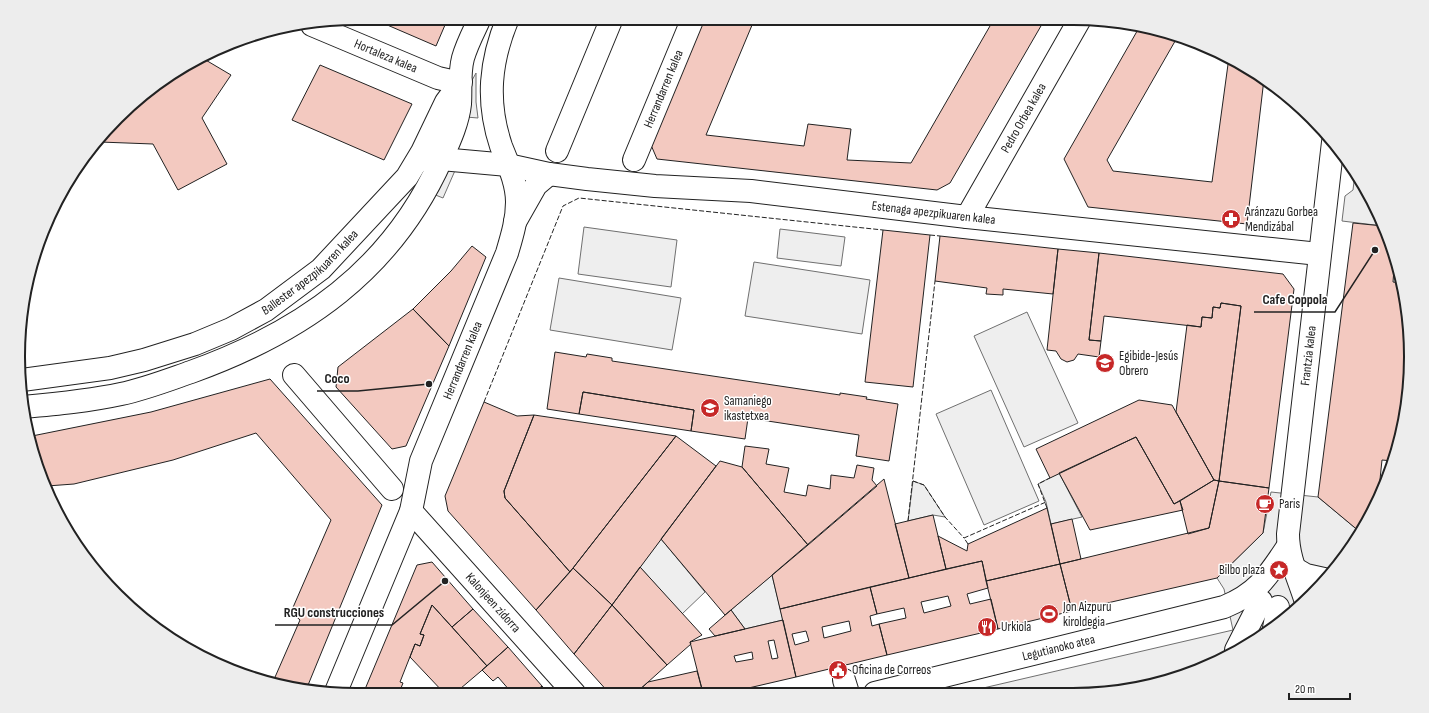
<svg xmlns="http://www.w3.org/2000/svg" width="1429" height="713" font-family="'Sofia Sans Condensed',sans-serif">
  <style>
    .green { fill: #eee; stroke: #6f6f6f }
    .parking { fill: #ededed; stroke: #6f6f6f }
    .building { fill: #f3c9c0; stroke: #222; fill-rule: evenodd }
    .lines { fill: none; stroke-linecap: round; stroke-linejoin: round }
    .minor-casing { stroke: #222; stroke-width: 24 }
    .major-casing { stroke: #222; stroke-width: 24 }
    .minor { stroke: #fff; stroke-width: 22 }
    .major { stroke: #fff; stroke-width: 22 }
    .fence { stroke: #222; stroke-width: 1; stroke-dasharray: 5 2; stroke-linecap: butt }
    .labels { text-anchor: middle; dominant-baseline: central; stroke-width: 3; stroke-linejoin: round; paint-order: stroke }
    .street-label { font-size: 13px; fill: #222; stroke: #fff }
    .poi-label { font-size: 13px; fill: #222; stroke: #fff; text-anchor: start }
    .rim { fill: none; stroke: #222; stroke-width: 2 }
    .leader { fill: none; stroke: #222; stroke-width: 1.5 }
    .callout-dot { fill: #222; stroke: #fff; stroke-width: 1.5 }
    .callout-label { font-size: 14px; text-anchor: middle; font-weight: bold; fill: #222; stroke: #fff; stroke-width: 3; stroke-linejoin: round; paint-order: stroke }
  </style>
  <rect width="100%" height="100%" fill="#fff"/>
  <path class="green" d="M476,73v29l2,16 -12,-1 4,-33z
    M447,165l10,1 -14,32 -10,-4z
    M584,227l93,13 -6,47 -93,-13z
    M780,229l65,8 -4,29 -64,-8z
    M754,262l116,18 -8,54 -117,-18z
    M559,278l122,20 -9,52 -122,-20z
    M1027,312l51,111 -54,24 -50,-111z
    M991,390l48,111 -55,24 -48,-111z
    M1059,473l23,44 -31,7 -5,-22 -8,-18z
    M913,481l11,4 21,32 -12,-2 -25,6z
    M661,539l44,53 -23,22 -42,-47z
    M772,575l11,45 -38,9 -14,-19z
    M1233,630l21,9 -52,30 -85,23h-151z"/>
  <path class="parking" d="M1355,173l11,14 17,39 -41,-5 3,-25 8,-6z
    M1271,492l47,5 42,35 -19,31 -63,62 -24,14 -21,-9 -9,-41 -7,-11 46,-45z"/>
  <path class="building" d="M371,18h77l-12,28z
    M703,18h52l-49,117 98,11 4,-22 43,5 -4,31 64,3 83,-144h51l-95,164 -13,7 -280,-31 -6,-14z
    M1140,26l20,3 18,7 -71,124 6,11 99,11 17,-125 35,22 -17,145 -159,-17 -24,-48z
    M204,59l27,16 -29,43 25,46 -49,26 -25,-46 -53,-2 50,-54h6l2,-4z
    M320,65l92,39 -28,56 -92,-40z
    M1353,223l30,3 10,21 2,9 -2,26 8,1 7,29 2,66 -10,66 -7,17 -11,-1 -3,29 2,3 -5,14 -16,26 -42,-35z
    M883,230l47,5 -17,152 -48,-5z
    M940,236l118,13 -5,45 -50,-5v6l-17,-1 1,-6 -52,-7z
    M472,246l14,11 -37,89 -36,-37 38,-38z
    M1058,249l41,4 -10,87 12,1 -2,16 -21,-3 -4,6 -7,2 -6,-3 -5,-8 -9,-1z
    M1099,253l184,21 11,15 -25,199 -50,-7 22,-175 -20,-3 -1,5 -7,-1 -1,11 -10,-1 -1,10 -97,-11 -3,25 -12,-1z
    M1221,303l20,3 -22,175 -5,-1 -38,-68 11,-87 14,2 1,-10 10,1 1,-11 7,1z
    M413,309l36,37 -43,100 -14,3 -56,-62 2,-20z
    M555,352l31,5 1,-3 25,4v3l228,34v-2l27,4 -1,2 32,5 -9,57 -33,-5 3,-21 -111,-17 -3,21 -54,-8 3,-21 -111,-18 -4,22 -32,-5z
    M270,379l112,126 -76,185 -34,-6 28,-64 -9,-8 40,-92 -75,-87 -83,27 -99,24 -27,2 -15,-50 119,-24z
    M583,392l111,18 -3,21 -112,-17z
    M1139,400l33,5 42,75 -40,24 -38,-67 -86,41 -14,-29z
    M484,402l33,14 17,-1 -30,76 1,7 65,74 -34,38 -88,-99 -3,-15z
    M534,415l142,21 -106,136 -65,-74 -1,-7z
    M676,436l40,30 -104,139 -39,-37z
    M1136,437l38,67 6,-3 3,9 -93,20 -31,-57z
    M745,446l24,3 -3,15 23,4 -5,24 22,4 2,-11 22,4 1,-14 23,3 3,-13 17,3 -2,12 5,6 -69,59 -66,-78z
    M720,461l22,6 66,78 -83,70 -64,-76z
    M884,479l25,99 -129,31 -8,-34z
    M1214,480l5,1 -10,47 -21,6 -8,-33z
    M1219,481l50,7 -6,45 -46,45 -145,33 -12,-47 149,-36z
    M1047,508l13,56 -74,17 -4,-20 -36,8 -8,-33 29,15 1,-7z
    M933,515l13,54 -37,9 -14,-54z
    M1072,519l9,40 -21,5 -9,-40z
    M982,561l6,27 -21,6 3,10 21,-5 7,30 -111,26 -8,-31 27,-6 -2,-10 -27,6 -7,-27zM948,596l3,10 -27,7 -3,-11z
    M432,562l41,47 -21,18 -20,-22 -12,29 4,1 -4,11 -5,-2 -15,38 3,1 -4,10 -36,1 54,-129z
    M1060,564l12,47 -74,18 -12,-48z
    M640,567l62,68 -12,7 1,2 -24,21 -55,-60z
    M573,568l39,37 -38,49 -38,-44z
    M99,570l54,51 -36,-25z
    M870,587l7,27 -7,2 2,10 7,-2 8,31 -91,22 -16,-68zM849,621l2,10 -27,7 -2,-11zM806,631l3,10 -14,4 -3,-11z
    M432,605l55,61 -33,28h-9l-35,-37 5,-13 5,2 4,-11 -4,-1z
    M612,605l55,60 -30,27 -27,2 -36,-40z
    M473,609l35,38 -21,19 -35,-39z
    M731,610l14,19 -30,7 -6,-7z
    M783,620l13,57 -69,16h-24l-13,-51zM774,640l4,18 -6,1 -4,-18zM752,652l1,7 -17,3 -2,-6z
    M508,647l34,39 -9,8h-23l1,-2 -13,-15 -5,4 -11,-11z
    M697,671l6,22h-75l9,-1 11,-10z
    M542,686l7,8h-16z"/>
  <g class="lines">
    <g class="minor-casing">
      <g id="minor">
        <path id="s1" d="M312,25l126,53 22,5"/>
        <path d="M557,151l55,-133"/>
        <path id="s2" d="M424,160l17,-1 67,6 41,9 38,5 68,7 96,5 216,26 352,37"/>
        <path id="s3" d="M634,160l59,-142"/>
        <path id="s4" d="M967,217l113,-198"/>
        <path d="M515,222l21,-37 13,-11"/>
        <path d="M294,375l98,114"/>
        <path id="s5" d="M411,511l164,183"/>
        <path d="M1294,568l12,7 18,4"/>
        <path d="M1274,628l4,-21"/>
        <path d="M1236,650l25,-49"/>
        <path d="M844,680l4,13"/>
        <path id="s6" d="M875,693l349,-86c34,-14 44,-31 64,-61"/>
      </g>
    </g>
    <g class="major-casing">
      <g id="major">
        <path id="s7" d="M22,380l88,-12 34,-8 51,-16 36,-15 35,-19 55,-41 86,-92 15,-25 24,-50 15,-20"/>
        <path d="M23,407c33,-3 66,-6 98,-13 24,-5 47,-14 70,-22 111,-40 200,-101 250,-212 8,-18 17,-37 19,-56 1,-16 -1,-31 3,-46 4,-14 11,-27 17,-40"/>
        <path id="s8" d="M1305,599c-7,-22 -17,-42 -17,-65l45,-392"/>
        <path id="s9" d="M335,694l76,-183 10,-50 86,-208c5,-17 10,-33 10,-51 0,-19 -9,-38 -16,-56 -15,-45 -11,-85 7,-128"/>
      </g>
    </g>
    <use href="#minor" class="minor"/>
    <use href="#major" class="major"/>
    <path class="fence" d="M930,235l10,1
      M484,402l79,-196 16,-8 304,32
      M913,481l11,4 21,32 19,21
      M1047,508l-9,-24 12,-6
      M908,521l27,-240
      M968,544l-4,-6 82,-36"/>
  </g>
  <defs>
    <g id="pharmacy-disc" transform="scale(1)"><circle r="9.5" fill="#c62828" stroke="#fff"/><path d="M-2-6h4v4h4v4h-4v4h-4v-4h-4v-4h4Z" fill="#fff"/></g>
    <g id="school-disc" transform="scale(1)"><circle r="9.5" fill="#c62828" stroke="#fff"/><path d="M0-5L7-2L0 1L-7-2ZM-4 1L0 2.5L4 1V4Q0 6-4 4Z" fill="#fff"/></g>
    <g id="cafe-disc" transform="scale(1)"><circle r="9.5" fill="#c62828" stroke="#fff"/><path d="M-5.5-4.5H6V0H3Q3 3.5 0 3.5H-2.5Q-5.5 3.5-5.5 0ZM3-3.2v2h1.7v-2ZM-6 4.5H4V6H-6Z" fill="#fff"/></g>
    <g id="sight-disc" transform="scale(1)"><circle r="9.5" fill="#c62828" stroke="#fff"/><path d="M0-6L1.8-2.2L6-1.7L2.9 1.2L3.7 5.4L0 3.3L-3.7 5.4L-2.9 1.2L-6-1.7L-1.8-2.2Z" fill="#fff"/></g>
    <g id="stadium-disc" transform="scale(1)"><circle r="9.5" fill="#c62828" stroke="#fff"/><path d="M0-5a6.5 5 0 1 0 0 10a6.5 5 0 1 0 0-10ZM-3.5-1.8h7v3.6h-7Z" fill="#fff"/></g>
    <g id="restaurant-disc" transform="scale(1)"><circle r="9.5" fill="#c62828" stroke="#fff"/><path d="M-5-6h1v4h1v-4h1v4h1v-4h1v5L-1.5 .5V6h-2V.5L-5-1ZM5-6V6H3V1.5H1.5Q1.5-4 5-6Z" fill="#fff"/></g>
    <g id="civic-disc" transform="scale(1)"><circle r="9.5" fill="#c62828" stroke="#fff"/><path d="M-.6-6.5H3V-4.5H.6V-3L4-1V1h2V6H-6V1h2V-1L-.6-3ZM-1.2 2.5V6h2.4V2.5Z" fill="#fff"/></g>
  </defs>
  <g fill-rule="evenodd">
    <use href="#pharmacy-disc" x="1231" y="219"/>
    <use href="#school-disc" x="1105" y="363"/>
    <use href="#school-disc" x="710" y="408"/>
    <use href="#cafe-disc" x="1265" y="504"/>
    <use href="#sight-disc" x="1279" y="570"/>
    <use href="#stadium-disc" x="1049" y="614"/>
    <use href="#restaurant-disc" x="987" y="627"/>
    <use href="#civic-disc" x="838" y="670"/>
  </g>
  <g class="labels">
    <g class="street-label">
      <text stroke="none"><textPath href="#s1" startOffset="80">Hortaleza kalea</textPath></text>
      <text stroke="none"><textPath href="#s3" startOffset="77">Herrandarren kalea</textPath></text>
      <text stroke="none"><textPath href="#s4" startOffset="114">Pedro Orbea kalea</textPath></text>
      <text stroke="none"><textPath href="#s2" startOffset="513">Estenaga apezpikuaren kalea</textPath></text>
      <text stroke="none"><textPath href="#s7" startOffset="314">Ballester apezpikuaren kalea</textPath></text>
      <text stroke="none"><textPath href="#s8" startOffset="247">Frantzia kalea</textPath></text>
      <text stroke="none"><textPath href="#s9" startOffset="358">Herrandarren kalea</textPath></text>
      <text stroke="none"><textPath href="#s5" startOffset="123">Kalonjeen zidorra</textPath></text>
      <text stroke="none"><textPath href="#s6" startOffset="189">Legutianoko atea</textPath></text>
    </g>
    <g class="poi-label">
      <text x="1245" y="212">Aránzazu Gorbea<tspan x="1245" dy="15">Mendizábal</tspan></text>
      <text x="1119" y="356">Egibide-Jesús<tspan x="1119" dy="15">Obrero</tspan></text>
      <text x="724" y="401">Samaniego<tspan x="724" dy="15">ikastetxea</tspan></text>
      <text x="1279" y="504">Paris</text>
      <text x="1265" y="570" text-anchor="end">Bilbo plaza</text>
      <text x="1063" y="607">Jon Aizpuru<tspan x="1063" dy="15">kiroldegia</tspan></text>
      <text x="1001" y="627">Urkiola</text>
      <text x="852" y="670">Oficina de Correos</text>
    </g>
  </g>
  <path d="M0 0H1429V713H0ZM356 25H1073A331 331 0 0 1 1404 356V357A331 331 0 0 1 1073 688H356A331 331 0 0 1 25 357V356A331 331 0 0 1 356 25Z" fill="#ededed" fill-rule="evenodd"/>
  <path class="rim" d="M356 25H1073A331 331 0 0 1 1404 356V357A331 331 0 0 1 1073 688H356A331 331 0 0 1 25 357V356A331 331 0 0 1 356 25Z"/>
  <path class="leader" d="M1375 250L1335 312H1254M429 384L358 391H317M445 581L392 625H275"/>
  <g class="callout-dot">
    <circle cx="1375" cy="250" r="4"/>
    <circle cx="429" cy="384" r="4"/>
    <circle cx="445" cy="581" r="4"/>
  </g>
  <g class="callout-label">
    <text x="1295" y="304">Cafe Coppola</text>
    <text x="337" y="383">Coco</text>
    <text x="334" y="617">RGU construcciones</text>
  </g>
  <path d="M1289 693v6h61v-6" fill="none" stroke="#222222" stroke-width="2"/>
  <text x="1295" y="693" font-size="12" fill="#222222" stroke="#ffffff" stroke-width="3" paint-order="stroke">20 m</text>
</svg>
